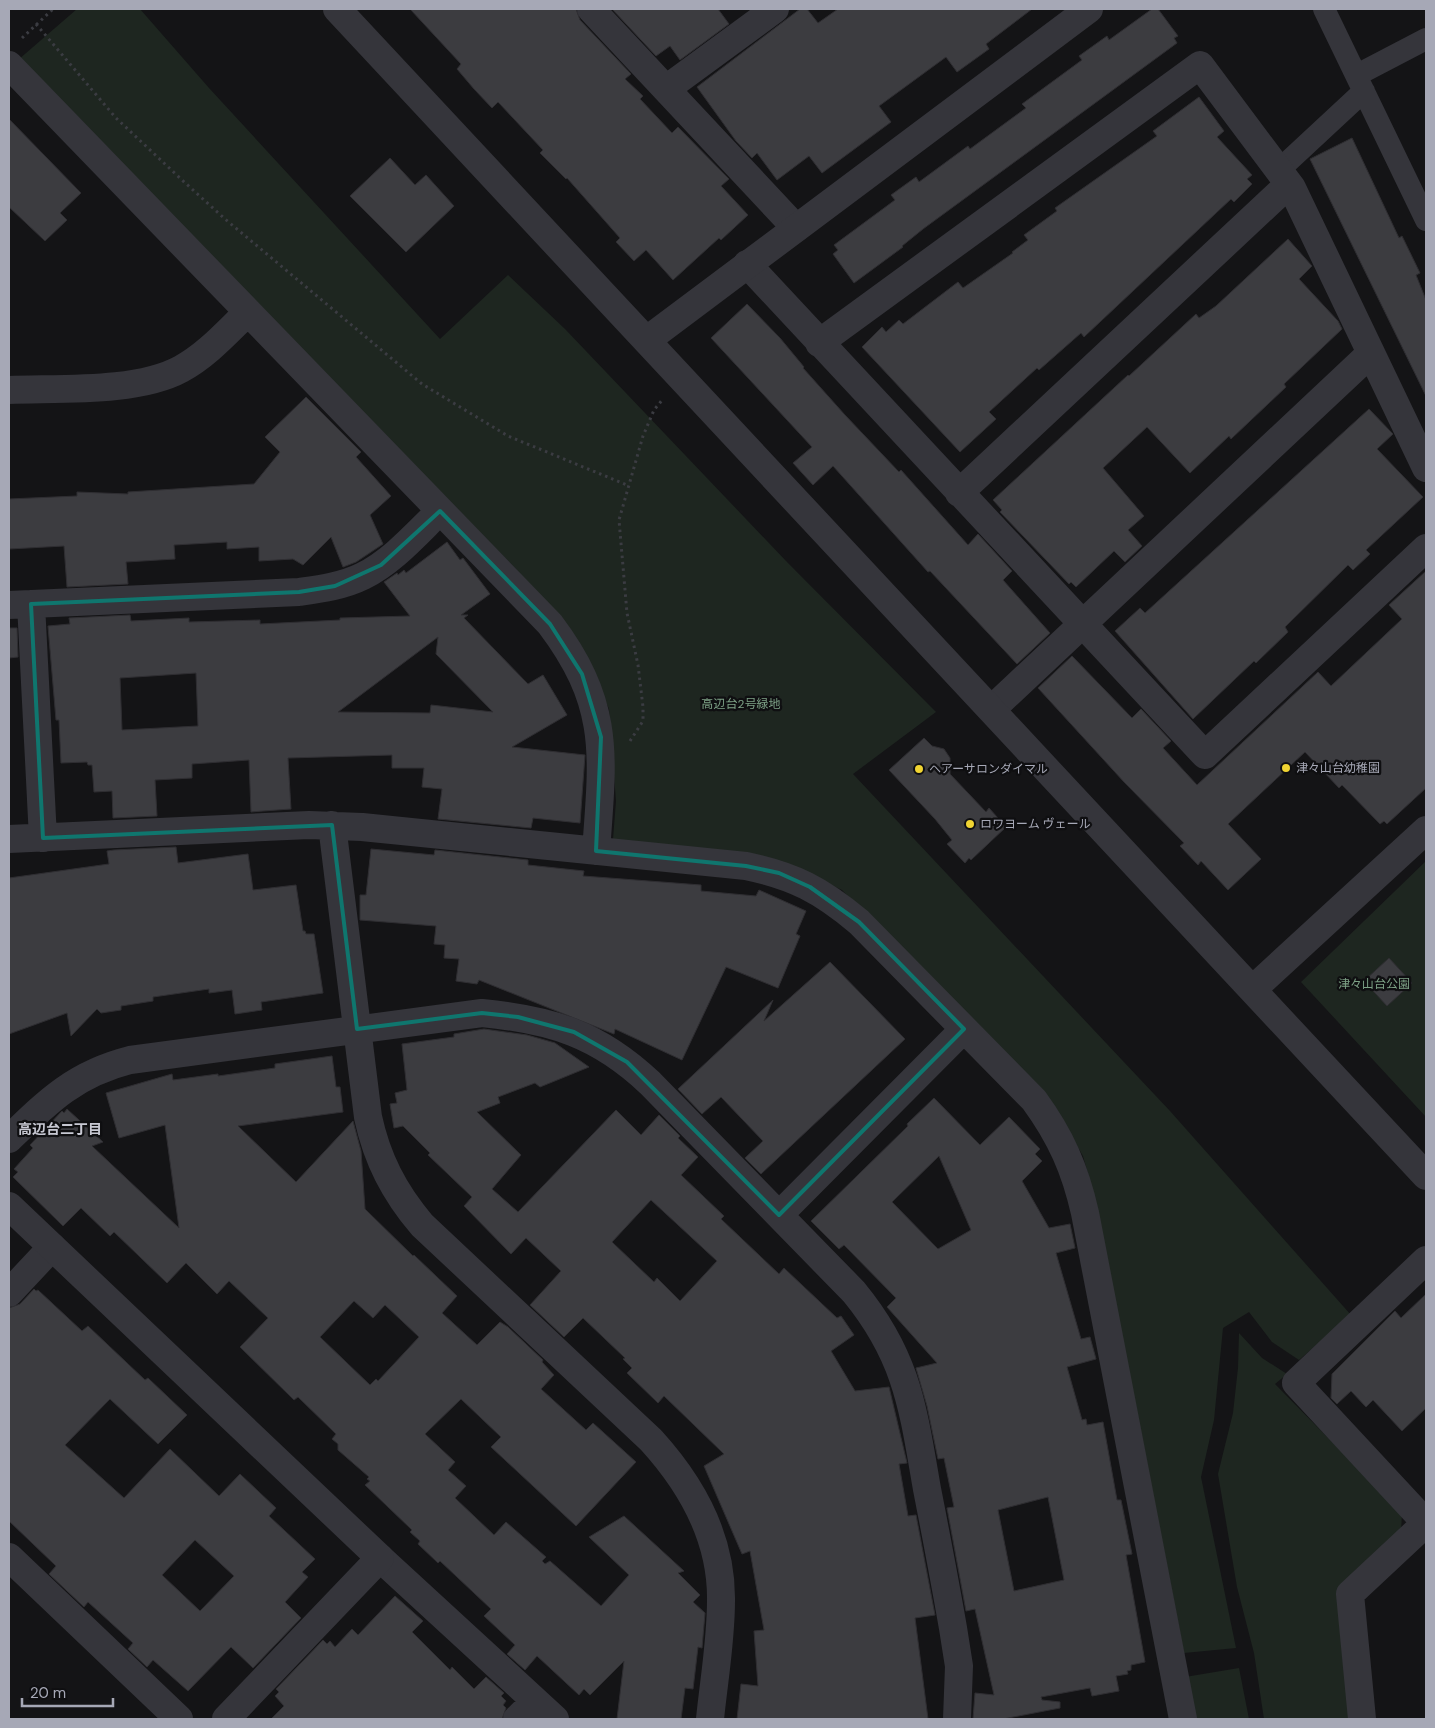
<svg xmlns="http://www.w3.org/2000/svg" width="1435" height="1728" font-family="'DM Sans','Noto Sans JP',sans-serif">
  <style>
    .green { fill: #1e2620 }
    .building { fill: #3c3c40; stroke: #2f2e32; fill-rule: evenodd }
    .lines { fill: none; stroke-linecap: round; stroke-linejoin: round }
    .path { stroke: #3b3c42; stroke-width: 3; stroke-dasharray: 2.5 4; stroke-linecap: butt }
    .pedestrian { stroke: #35353b; stroke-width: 22 }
    .minor { stroke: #35353b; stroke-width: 28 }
    .tertiary { stroke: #35353b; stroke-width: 28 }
    .marked { fill: none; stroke: #0f766e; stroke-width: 4; stroke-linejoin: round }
    .poi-dot { fill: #f0d432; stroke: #0f0f11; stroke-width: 2 }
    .labels { text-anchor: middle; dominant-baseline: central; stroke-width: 4.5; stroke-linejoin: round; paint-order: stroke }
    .park-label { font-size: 12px; fill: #7da186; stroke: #0f0f11 }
    .poi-label { font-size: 12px; fill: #a6a8b6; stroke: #0f0f11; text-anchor: start }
    .neighbourhood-label { font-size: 14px; font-weight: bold; fill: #c7c8d2; stroke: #0f0f11 }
  </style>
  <rect width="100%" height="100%" fill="#141416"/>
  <path class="green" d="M77,9h63l69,79 231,251 68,-64 57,54 221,232 150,151 -83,62 317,337 181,204 -52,45 -27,-18 -23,-30 -26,16 -9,92 -13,57 35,171 -52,5 -87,-447 -14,-50 -22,-38 -219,-228 -58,-27 -171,-24 3,-38 -7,-92 -27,-61 -66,-79 -498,-509z
    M1426,861v256l-125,-135z
    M1239,1333l23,25 25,16 -12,10 127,129 -1,19 -64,58 12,129h-85l-10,-66 -17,-66 -19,-113 15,-61 5,-45z
    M1239,1668l10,51h-57l-7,-42z"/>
  <path class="building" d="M410,9h166l4,11 51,54 -6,5 18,17 -3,3 32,34 6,-6 51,52 -8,7 27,29 -27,25 -2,-2 -46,42 -27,-30 -12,11 -18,-19 4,-4 -53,-60 -1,1 -26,-26 3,-3 -45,-48 -6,6 -18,-19 -17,-20 4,-5z
    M612,9h106l11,15 -49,36 -10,-14 -14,10z
    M800,9h7l11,14 20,-14h194l-46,35 3,5 -32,23 -11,-15 -67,49 12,16 -69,51 -13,-17 -32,24 -20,-27 -5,5 -16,-17 -39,-54z
    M1152,9h6l20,27 -4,2 3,5 -254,186 -21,17 1,1 -49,36 -21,-29 5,-4 -4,-5 61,-45 -4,-5 25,-18 3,5 49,-36 2,3 56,-41 -4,-4 60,-44 -3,-4 28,-20 2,4z
    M1199,97l25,34 -7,6 35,38 -5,4 5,5 -18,18 -3,-3 -147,138 -3,-4 -42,37 -2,-2 -48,44 7,7 -36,33 -98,-105 20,-20 4,5 13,-12 4,4 55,-42 5,6 50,-35 -1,-1 16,-12 -4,-5 33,-24 -2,-3 102,-72 -4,-5z
    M9,119l72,74 -21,20 7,7 -22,21 -36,-34z
    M1352,138l47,100 3,-2 18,37 -4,2 10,25v96l-116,-237z
    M390,158l25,27 11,-10 28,31 -48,46 -56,-56z
    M1288,239l24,27 -13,13 39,42 4,8 -58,55 2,3 -55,52 -2,-3 -39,37 -43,-46 -44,41 41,48 -16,14 14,16 -17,16 -11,-11 -38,36 -5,-5 -2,2 -69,-72 2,-2 -9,-10 135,-125 1,1 67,-62 3,4 17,-12z
    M747,304l33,34 24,29 -1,1 42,47 54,57 2,-2 67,75 10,-11 34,37 -9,9 47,53 -33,31 -87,-93 -2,1 -95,-106 -20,19 -20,-22 19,-16 -101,-109z
    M306,397l55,55 -5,5 35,39 -21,19 13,29 -27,18 -13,5 -12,-30 -28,28 -10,-6 -34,2v-14l-32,2v-7l-53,3 1,14 -49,3 2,22 -61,3 -3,-41 -55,3v-50l68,-3v-4l51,2v-2l126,-8 26,-32 -15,-15z
    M1369,409l24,25 -16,15 46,48 -57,53 4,4 -17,16 -5,-5 -63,62 3,5 -32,31 -2,-2 -61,58 -78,-88 25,-23 5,5z
    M447,542l13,18 3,-2 27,36 -29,21h7l-4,3 64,66 15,-9 24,40 -55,32 73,8 -5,68 -47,-5 -2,10 -93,-9 4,-30 -20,-2 2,-19h-32v-13l-104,3 3,51 -28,2 -12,1 -2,-52 -57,4v14l-37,2 2,36 -44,2 -1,-27 -18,1 -2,-27h-4l-1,-3 -26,1 -2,-43h-3l-8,-94 22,-2 -1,-6 61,-3 1,6 58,-3v4l71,-2v4l80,-4v-2l70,-2 -26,-34 13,-9 1,2 6,-5 2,3zM438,637l-2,17 57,58 -62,-7 -1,8 -92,-1zM196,673l2,53 -76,4 -2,-52z
    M1426,571v217l-39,36 -3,-3 -4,3 -38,-39 -3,3 -34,-36 -77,72 33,35 -33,31 -27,-29 -3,4 -18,-19 4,-3 -60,-61 -86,-94 34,-32 60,62 9,-9 30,32 -8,7 34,37 121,-113 13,14 71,-67 -13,-14z
    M9,628h8l1,29 -9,1z
    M924,738l8,8 12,3 6,9v16l36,38 3,-4 17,19 -35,33 -2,-2 -4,5 -18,-19 5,-4 -17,-21 -46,-49z
    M176,847l2,16 70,-9 5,36 43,-5 7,46h2l1,3h8l9,59 -62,9 1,8 -27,4 -3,-24 -23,3v-4l-56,8v4l-32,5v4l-20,3 -4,-4 -26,27 -4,-23 -58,21v-156l100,-14 -2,-13 7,-1z
    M371,849l63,6 1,-5 93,10v5l56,6 -1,5 118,9v6l55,5 3,-6 47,21 -10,23 4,2 -22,52 -52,-21 -44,93 -67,-31 -1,5 -135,-54 -2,4 -21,-3 3,-22 -15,-1 1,-13 -11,-1 2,-18 -76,-6v-25h6z
    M1389,958l23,25 -25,23 -23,-25z
    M830,962l75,77 -144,135 -16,-16 18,-17 -42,-44 -19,17 -24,-25 95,-89 -9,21z
    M484,1029l43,6 28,8 34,24 -49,20 -5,-4 -37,14 2,6 -23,9 44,43 -29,34 26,23 98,-102 25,25 18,-20 21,21 -2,2 20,19 -17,18 43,41 -3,3 58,55 5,-6 53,50 4,-2 13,19 -23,16 24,40 34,-4 18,76 -8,1 9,52 8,-1 19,100 -20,3 13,101h-191l4,-35 17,2 -4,-55 10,-1 -14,-79 -8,3 -38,-88 20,-12 -60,-58 -6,7 -31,-30 5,-5 -9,-9 2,-1 -42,-40 -19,19 -34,-32 31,-34 -35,-33 -15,16 -47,-48 8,-9 -44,-42 2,-2 -27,-27 -9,2 -4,-24 7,-1 -2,-10 12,-3 -5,-46 52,-7v-3zM651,1200l66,61 -37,40 -23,-23 -3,4 -42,-40z
    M332,1056l4,31h4l3,25 -105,14 58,56 57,-61 8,30 4,58 48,47 1,-1 43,41 -15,17 35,32 23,-23 8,5 35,33 -1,2 12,13 -13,14 45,41 7,-7 43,39 -60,64 -85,-79 10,-10 -40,-38 -36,35 30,28 -7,8 18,16 -11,12 39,37 12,-13 40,35 -4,4 3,3 5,-3 51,45 28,-31 -40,-38 35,-21 60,55 -6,2 22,22 -7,7 12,11 -3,35 -4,-1 -5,42 -8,-1 -4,31h-64l7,-58 -34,34 -6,-6 -5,6 -42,-39 -12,14 -18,-16 8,-9 -31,-29 7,-7 -51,-48 -2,2 -20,-19 2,-3 -10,-9 2,-2 -47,-45 5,-4 -3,-2 2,-2 -31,-27v-6l-6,-5 4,-5 -38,-37 -4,3 -54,-53 28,-29 -39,-37 -12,13 -31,-31 -19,20 -53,-51 -4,4 -29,-28 -18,18 -50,-49 5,-5 -4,-3 19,-21 -3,-3 32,-34 2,2 3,-4 36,33 -11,4 87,82 -14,-103 -46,13 -13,-45 66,-19 1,6 45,-6v2l57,-8v-4zM354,1301l19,17 12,-13 34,32 -41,44 -2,-2 -6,6 -50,-48z
    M934,1098l46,47 29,-28 31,32 -5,5 7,7 -20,20 27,47 21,-4 5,24 -19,5 25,86 9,-2 6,22 -29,8 15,53 4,-1 1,6 16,-3 14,78h4l11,54 -6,1 19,107 -14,3v5l-4,1 1,3 -12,2 3,15 -27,5 -2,-8 -49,9 1,3 18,2v6l-57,11h-30l2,-26 19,2 -19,-86 -9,2 -19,-103 7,-1 -10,-49 -6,1 -11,-53 -11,-38 21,-5 -50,-56 9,-9 -52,-53 -5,4 -28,-28 97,-95 -1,-2zM939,1156l32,74 -33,19 -46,-47zM1048,1497l16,83 -50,11 -16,-81z
    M34,1289l2,2 2,-1 44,41 6,-5 57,54 3,-2 39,37 -29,29 -48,-45 -45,46 59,53 46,-49 49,47 21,-22 36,34 -7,8 46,43 -13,13 6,5 -23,25 16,16 -48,50 -22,-21 -43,44 -35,-31 -6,7 -19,-18 5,-6 -45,-41 -4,5 -35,-33 7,-8 -47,-45v-213l11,-4zM195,1540l39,36 -34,35 -38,-36z
    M1426,1294v114l-24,23 -29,-31 -7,7 -15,-16 -14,13 -6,-6 1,-24 63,-63 6,7z
    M395,1596l28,25 -11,11 38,38 2,-3 22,22 12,-12 18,16 -3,3 5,5 -3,4 3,3 -4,11h-231l13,-13 -9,-10 4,-4 -3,-3 47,-49 4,4 3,-3 5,6 17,-18 6,6z"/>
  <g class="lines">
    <path class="path" d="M36,24l80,94 66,62 43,39 197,165 86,52 119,49
      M22,38l31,-29
      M630,741l13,-20v-14l-5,-42 -11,-52 -8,-93 24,-84 11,-26 9,-11"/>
    <path class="pedestrian" d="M1324,9l102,211
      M1357,75l69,-36
      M1279,170l85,-79"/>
    <path class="minor" d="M591,9l205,219
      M9,65l541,559c61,81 53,131 46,227
      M666,89l109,-80
      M747,264l458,491 221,-207
      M819,343l381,-278 92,123 134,280
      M9,390c50,-2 128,3 172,-21 26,-14 46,-37 67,-57
      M959,493l330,-309
      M31,604l12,234
      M9,605l290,-13c21,-3 44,-6 64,-16 30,-15 53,-42 77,-65
      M992,709l379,-356
      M332,825l36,292c9,42 26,75 54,108l229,215c41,45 71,98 70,161 0,39 -7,79 -11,118
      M9,839l300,-14 53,2 384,39c48,10 75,24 113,56l175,178c27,37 41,69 51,113l98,506
      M9,1139c39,-38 66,-65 121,-79l352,-47c70,7 116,21 168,70l204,209c54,66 59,117 73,197 9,46 18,93 26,139l6,38 -2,53
      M779,1215l185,-186
      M9,1293l43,-46
      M9,1557l170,162
      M380,1558l175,161
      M517,1719l18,-18
      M1362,1719l-12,-125 76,-71 -130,-140 130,-123"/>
    <path class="tertiary" d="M337,9l1089,1167
      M647,340l442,-331
      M1253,989l173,-159
      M9,1206l371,352 -154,161"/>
  </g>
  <path class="marked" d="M440,511l110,113 32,50 19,63 -5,114 150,15 33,7 31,14 49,35 105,107 -185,186 -152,-153 -53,-30 -56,-15 -36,-4 -125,16 -25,-204 -289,13 -12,-234 268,-12 36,-6 46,-21z"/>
  <g class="poi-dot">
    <circle cx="1286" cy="768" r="5"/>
    <circle cx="919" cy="769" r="5"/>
    <circle cx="970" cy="824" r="5"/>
  </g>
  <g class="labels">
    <g class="park-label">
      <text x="741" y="704">高辺台2号緑地</text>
      <text x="1374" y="984">津々山台公園</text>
    </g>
    <g class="poi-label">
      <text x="1296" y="768">津々山台幼稚園</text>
      <text x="929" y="769">ヘアーサロンダイマル</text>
      <text x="980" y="824">ロワヨーム ヴェール</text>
    </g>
    <g class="neighbourhood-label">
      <text x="60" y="1129">高辺台二丁目</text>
    </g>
  </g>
  <rect width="1435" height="1728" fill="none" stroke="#a6a8b6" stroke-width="20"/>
  <path d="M22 1698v8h91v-8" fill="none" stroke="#a6a8b6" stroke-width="2.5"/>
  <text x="30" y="1698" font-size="15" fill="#a6a8b6" stroke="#0f0f11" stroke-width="4" paint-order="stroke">20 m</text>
</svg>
